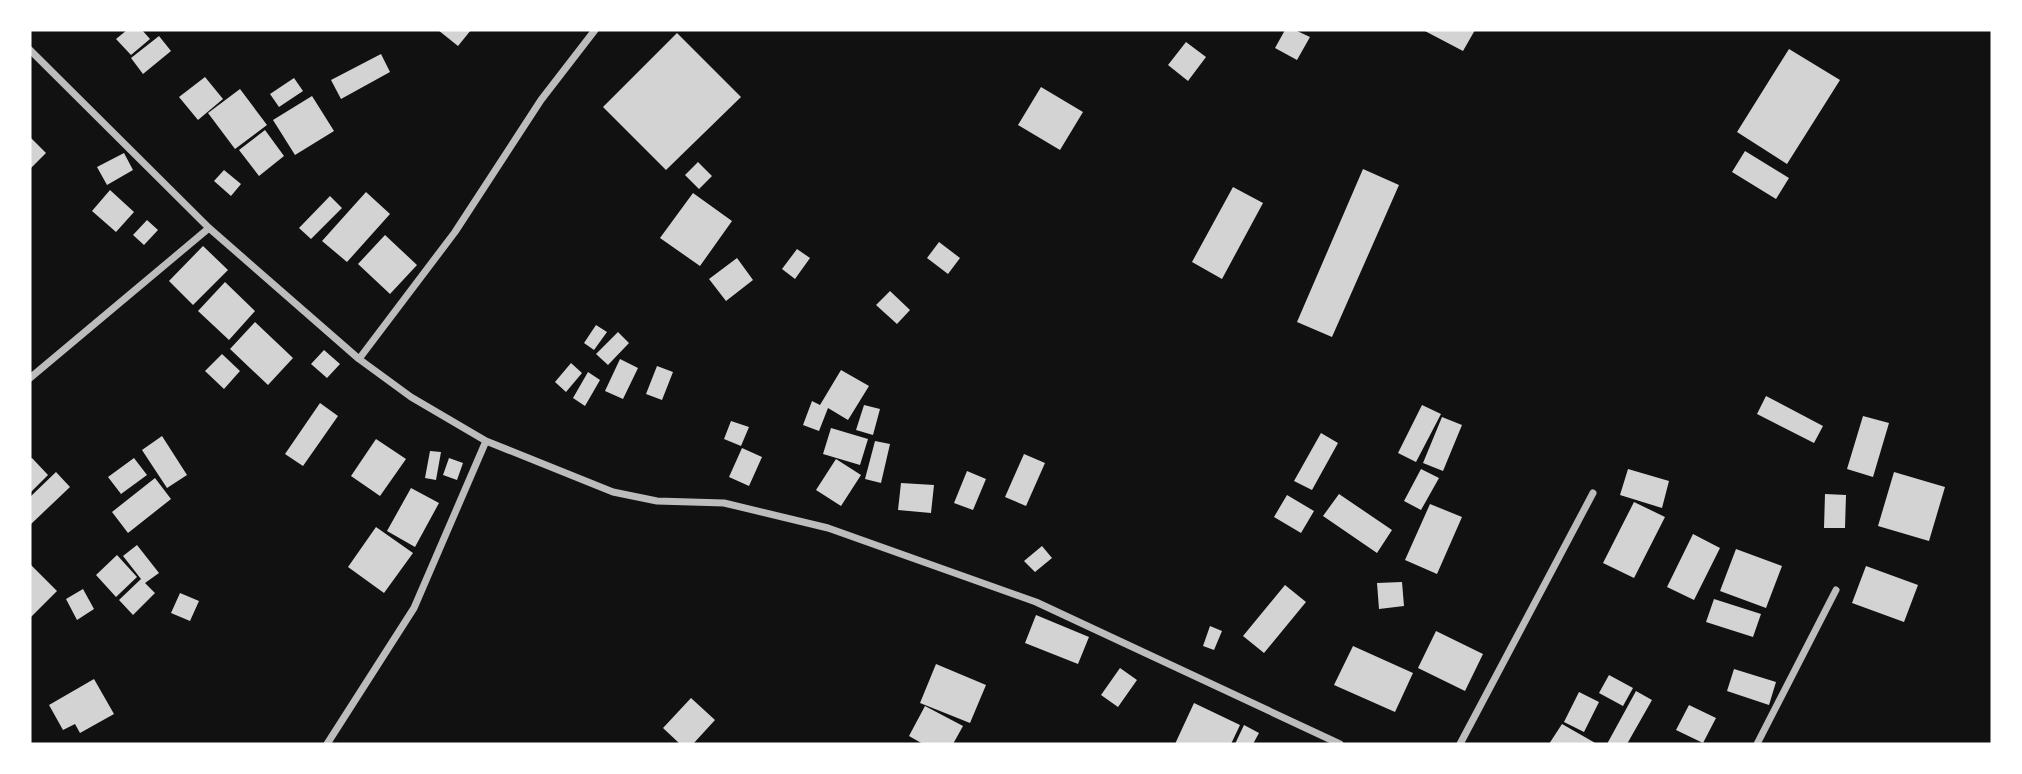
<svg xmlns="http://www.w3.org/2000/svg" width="2022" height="774" font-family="Jost,sans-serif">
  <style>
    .building { fill: #d3d3d3 }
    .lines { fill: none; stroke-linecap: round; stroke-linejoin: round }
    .minor { stroke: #bcbcbc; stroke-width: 7 }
  </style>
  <rect width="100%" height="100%" fill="#111"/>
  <path class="building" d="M127,30h15l8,9 -19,16 -15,-16z
    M438,30h33l-13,16z
    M1285,30h10l15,7 -13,23 -22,-12z
    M1423,30h52l-12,21z
    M677,33l64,64 -75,73 -63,-63z
    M159,36l12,15 -28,23 -12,-16z
    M1186,42l20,15 -18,24 -20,-16z
    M1789,49l51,31 -53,84 -50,-32z
    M381,54l9,18 -49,27 -10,-19z
    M205,77l18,22 -25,21 -19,-23z
    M294,78l9,13 -24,16 -9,-13z
    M1041,87l42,25 -23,38 -42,-25z
    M240,89l27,36 -32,24 -27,-36z
    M312,96l22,35 -39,24 -22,-35z
    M265,130l19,26 -25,20 -20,-26z
    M30,137l16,16 -16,16z
    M1745,151l44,27 -13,21 -44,-27z
    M124,153l9,17 -26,15 -10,-18z
    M698,162l14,14 -13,13 -14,-14z
    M1363,169l36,16 -67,152 -35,-15z
    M224,170l17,14 -10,12 -17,-15z
    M1233,187l30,16 -41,76 -30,-17z
    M110,190l24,22 -18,20 -24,-21z
    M366,192l24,22 -43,48 -25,-21z
    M693,193l39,28 -32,45 -40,-28z
    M330,196l12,12 -31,31 -12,-11z
    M147,220l11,10 -14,15 -11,-10z
    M385,235l32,30 -27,29 -32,-30z
    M939,242l21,16 -12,16 -21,-16z
    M203,246l25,24 -35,35 -24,-24z
    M797,249l13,9 -15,21 -13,-10z
    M737,258l16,22 -27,21 -17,-22z
    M225,282l30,29 -26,29 -31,-29z
    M890,291l20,19 -13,14 -21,-19z
    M255,322l38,36 -25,27 -38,-36z
    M596,325l11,7 -13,18 -10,-7z
    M618,332l11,11 -21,22 -12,-11z
    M324,350l16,14 -13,14 -16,-14z
    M222,354l18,17 -16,18 -19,-18z
    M620,359l18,9 -15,31 -18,-8z
    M571,363l11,10 -16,19 -11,-10z
    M657,366l16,6 -11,28 -16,-6z
    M841,370l28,16 -21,34 -20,-12 -9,23 -16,-6 9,-24 8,4z
    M588,372l12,8 -15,26 -12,-8z
    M1766,396l57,30 -9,17 -57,-29z
    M320,403l18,13 -35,50 -18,-12z
    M864,405l16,4 -7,26 -17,-5z
    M1422,405l19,9 -25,48 -18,-9z
    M1863,416l26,7 -16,54 -26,-8z
    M1442,417l20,8 -19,46 -20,-8z
    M731,421l18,6 -8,19 -17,-7z
    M831,428l37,11 -8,26 -37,-11z
    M1321,433l17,10 -26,47 -18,-9z
    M162,436l25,39 -20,13 -25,-38z
    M376,439l30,20 -26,37 -29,-20z
    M875,441l15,3 -9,39 -16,-4z
    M742,448l20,9 -13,29 -20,-9z
    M430,451l11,1 -5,28 -11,-2z
    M1024,454l21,9 -19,43 -21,-9z
    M32,458l16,17 -18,18v-34z
    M134,458l13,17 -26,19 -13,-17z
    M449,458l14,5 -6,17 -14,-5z
    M836,459l25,16 -20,31 -25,-16z
    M1421,469l18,9 -18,32 -17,-9z
    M1628,469l41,12 -7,27 -42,-13z
    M967,471l19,8 -13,31 -19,-7z
    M56,472l14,15 -40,38v-28z
    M1894,472l51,15 -16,54 -51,-15z
    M155,478l16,21 -43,34 -16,-21z
    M901,483l33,2 -3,28 -33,-3z
    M411,488l28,15 -24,44 -28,-16z
    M1339,494l53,36 -15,23 -54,-37z
    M1825,494l21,1 -1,33h-21z
    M1287,495l27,16 -13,22 -27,-16z
    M1634,502l31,15 -31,61 -31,-15z
    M1430,504l32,13 -25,57 -32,-14z
    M376,527l37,26 -29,40 -36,-26z
    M1693,534l27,14 -26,52 -27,-13z
    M137,545l22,28 -14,10 10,10 -22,22 -14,-15 22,-21 -18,-23z
    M1042,546l10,12 -17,14 -11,-11z
    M1736,549l46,17 -16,42 -46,-17z
    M117,555l20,22 -21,20 -20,-22z
    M30,564l27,27 -27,27z
    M1866,566l52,19 -14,37 -52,-19z
    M1402,582l2,24 -25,3 -2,-26z
    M1285,585l21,17 -42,51 -21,-17z
    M83,589l11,20 -17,11 -11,-21z
    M180,593l19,8 -9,20 -19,-8z
    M1714,599l47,15 -8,23 -47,-15z
    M1036,615l53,22 -11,27 -53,-21z
    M1210,626l12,5 -8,19 -11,-4z
    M1436,631l47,23 -18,37 -47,-23z
    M1353,646l60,27 -18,39 -61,-27z
    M936,664l50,21 -16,38 -50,-20z
    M1120,668l17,12 -19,27 -17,-12z
    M1734,669l42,13 -7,23 -42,-14z
    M1609,675l24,13 -10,18 -24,-13z
    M94,679l20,35 -34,19 -5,-9 -12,6 -14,-25z
    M1636,691l16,9 -25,44h-20z
    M1579,692l20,10 -15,30 -20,-10z
    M691,698l24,22 -22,24h-13l-17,-16z
    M1194,703l46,22 -9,19h-56z
    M1689,705l27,13 -13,25 -27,-13z
    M925,706l38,20 -10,18h-30l-14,-8z
    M1562,724l35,20h-48z
    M1244,725l15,8 -6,11h-18z"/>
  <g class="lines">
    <path class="minor" d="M30,50l179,178 150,131 52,38 75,44 127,51 44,9 67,2 104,25 208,74 304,142
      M359,359l96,-127 86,-132 54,-70
      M30,378l179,-150
      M327,744l87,-136 72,-167
      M1460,744l133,-251
      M1757,744l79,-154"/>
  </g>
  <rect width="2022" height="774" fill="none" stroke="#ffffff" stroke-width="63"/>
</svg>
